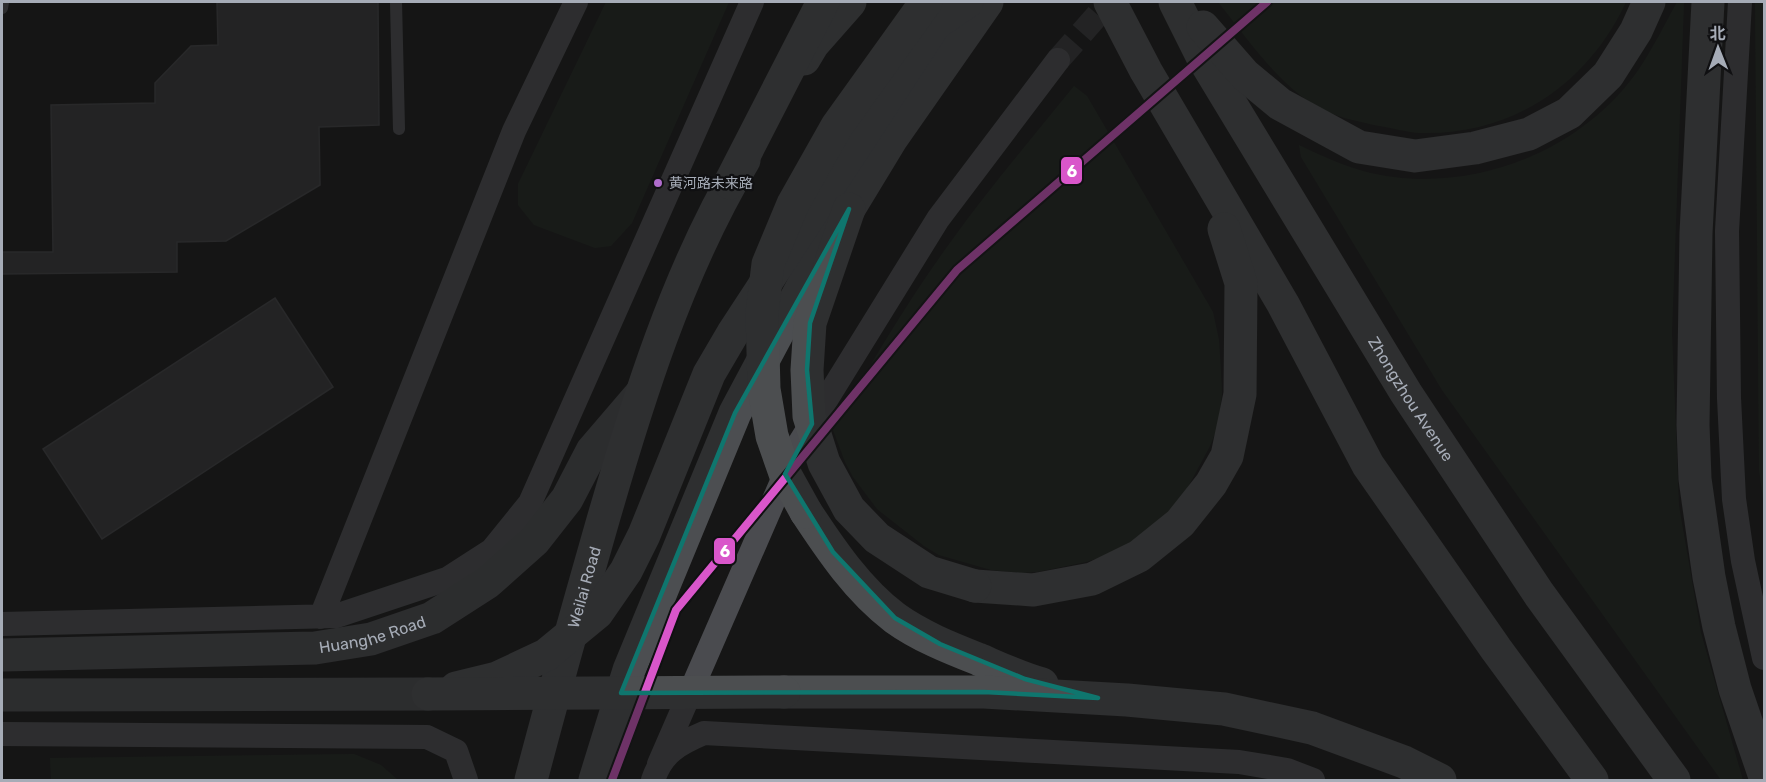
<svg xmlns="http://www.w3.org/2000/svg" width="1766" height="782" font-family="Rubik,'Noto Sans SC',sans-serif">
  <style>
    .green { fill: #1c231c }
    .building { fill: #343435; stroke: #3e3f42; stroke-width: 1.5 }
    .lines { fill: none; stroke-linecap: round; stroke-linejoin: round }
    .minor-tunnel { stroke: #333436; stroke-width: 24; stroke-dasharray: 24 12; stroke-linecap: butt }
    .service { stroke: #4a4b4f; stroke-width: 12 }
    .minor { stroke: #4a4b4f; stroke-width: 24 }
    .secondary { stroke: #48494d; stroke-width: 33 }
    .primary { stroke: #4c4e51; stroke-width: 33 }
    .trunk { stroke: #4c4e50; stroke-width: 33 }
    .primary-bridge { stroke: #4c4e51; stroke-width: 33 }
    .trunk-bridge { stroke: #4c4e50; stroke-width: 33 }
    .metro-1-casing { stroke: #101012; stroke-width: 12 }
    .metro-1 { stroke: #d956ca; stroke-width: 8 }
    .marked { fill: none; stroke: #0f766e; stroke-width: 4.5; stroke-linejoin: round }
    .bus-dot { fill: #b06ccc; stroke: #101012; stroke-width: 2 }
    .labels { text-anchor: middle; dominant-baseline: central; stroke-width: 4.5; stroke-linejoin: round; paint-order: stroke }
    .bus-label { font-size: 14px; fill: #a6acb7; stroke: #101012; text-anchor: start }
    .street-label { font-size: 16px; fill: #a6acb7; stroke: #101012 }
    .line-badge { stroke: #101012; stroke-width: 2 }
    .badge-label { font-size: 16px; text-anchor: middle; font-weight: bold; fill: #fff }
  </style>
  <rect width="100%" height="100%" fill="#161616"/>
  <path class="green" d="M606,2h123l-97,221 -21,23 -16,2 -61,-23 -16,-20v-21z
    M1218,2h408c-38,82 -114,134 -207,131 -13,-1 -27,-5 -40,-7 -22,-5 -46,-9 -65,-21 -39,-25 -68,-68 -96,-103z
    M1677,2h7l-12,331 7,173 22,127 42,147h-22l-279,-390 -141,-233 -2,-12c21,10 42,20 64,26 100,27 217,-16 276,-102 14,-21 26,-45 38,-67z
    M1755,2h9v504l-5,-36z
    M1074,86l13,10 126,216 6,28 2,31 1,23 -4,32 -8,20 -28,52 -14,16 -46,37 -36,11 -49,10 -16,1 -30,-3 -52,-15 -15,-9 -47,-37 -24,-32 -8,-15 -12,-32c37,-65 75,-130 119,-190 38,-53 81,-103 122,-154z
    M354,754l27,11 17,15h-347l-1,-22z"/>
  <path class="building" d="M217,2h161l1,123 -60,2 1,58 -94,56 -49,1v30l-175,2v-22h51l-2,-147 104,-2v-20l36,-37 27,-1z
    M275,298l58,89 -231,152 -59,-90z"/>
  <g class="lines">
    <path class="minor-tunnel" d="M1058,60l51,-58"/>
    <path class="service" d="M396,2l3,127
      M2,8l1,-6"/>
    <path class="minor" d="M1740,2l-13,229 2,167 5,101 9,62 21,97
      M321,617l193,-486 62,-129
      M2,624l334,-8 111,-37 45,-29 38,-47 222,-501
      M2,734l425,3 29,14 10,29
      M659,764l138,-317 141,-228 120,-159
      M653,780c9,-27 25,-36 51,-47l535,29 48,8 26,10"/>
    <g class="secondary">
      <path id="s1" d="M2,655l313,-7 56,-9 61,-21 56,-36 46,-41 33,-42 25,-48 48,-56"/>
      <path d="M2,695l426,-1"/>
    </g>
    <g class="primary">
      <path d="M804,59l9,-15 37,-42"/>
      <path id="s2" d="M531,780c22,-84 46,-169 70,-253 36,-125 76,-255 143,-367"/>
      <path d="M595,780l34,-110 106,-257 72,-135 85,-140 95,-136"/>
    </g>
    <g class="trunk">
      <path d="M1110,2l36,69 137,233 85,161 128,184 96,131"/>
      <path id="s3" d="M1175,2l28,56 203,335 133,201 135,186"/>
      <path d="M1708,2l-12,231 -3,192 2,54 14,98 10,50 16,62 29,85"/>
      <path d="M1203,27l42,48 35,29 79,43 56,9 60,-8 54,-14 40,-21 39,-38 28,-44 13,-29"/>
      <path d="M730,183l93,-181"/>
      <path d="M806,512c25,38 52,78 89,106 25,18 55,30 83,41 21,9 42,19 64,25"/>
      <path d="M975,586l58,4 59,-11 47,-23 41,-33 31,-39 16,-28 13,-62 1,-111 -17,-54"/>
      <path d="M784,692h200l143,8 97,9 88,19 92,34 36,18"/>
    </g>
    <path class="primary-bridge" d="M456,688l41,-10 49,-23 51,-42 29,-42 18,-36 65,-161 24,-41 202,-309 32,-22"/>
    <path class="trunk-bridge" d="M849,209l-39,114 -3,47 2,46 15,47 25,46 28,29 52,34 46,14
      M806,512l-20,-36 -14,-40 -8,-47 -2,-76 6,-49 25,-60 44,-78 89,-124
      M428,694l356,-2"/>
    <g class="metro-1-casing">
      <path id="metro-1" d="M612,780l64,-170 281,-340 310,-268"/>
    </g>
    <use href="#metro-1" class="metro-1"/>
  </g>
  <path d="M0 0H1766V782H0ZM849,209l-39,114 -3,47 5,54 -27,50 48,78 62,66 45,26 85,35 73,19 -114,-6 -363,1 114,-280z" fill="#161616" fill-opacity=".55" fill-rule="evenodd"/>
  <path class="marked" d="M849,209l-39,114 -3,47 5,54 -27,50 48,78 62,66 45,26 85,35 73,19 -114,-6 -363,1 114,-280z"/>
  <circle class="bus-dot" cx="658" cy="183" r="5"/>
  <g class="labels">
    <g class="bus-label">
      <text x="669" y="183">黄河路未来路</text>
    </g>
    <g class="street-label">
      <text stroke="none"><textPath href="#s3" startOffset="462">Zhongzhou Avenue</textPath></text>
      <text stroke="none"><textPath href="#s2" startOffset="200">Weilai Road</textPath></text>
      <text stroke="none"><textPath href="#s1" startOffset="372">Huanghe Road</textPath></text>
    </g>
  </g>
  <g class="line-badge">
    <rect x="1060" y="156" width="23" height="29" rx="6" fill="#d956ca"/>
    <rect x="713" y="537" width="23" height="28" rx="6" fill="#d956ca"/>
  </g>
  <g class="badge-label">
    <text x="1072" y="177">6</text>
    <text x="725" y="557">6</text>
  </g>
  <rect width="1766" height="782" fill="none" stroke="#a6acb7" stroke-width="6"/>
  <g transform="translate(1718 48) rotate(359)" stroke="#101012" stroke-width="4.5" paint-order="stroke">
  <path d="M0-4.5L10 22L0 15L-10 22Z" fill="#a6acb7"/>
  <text y="-9" font-size="16" font-weight="bold" text-anchor="middle" fill="#a6acb7">北</text>
  </g>
</svg>
